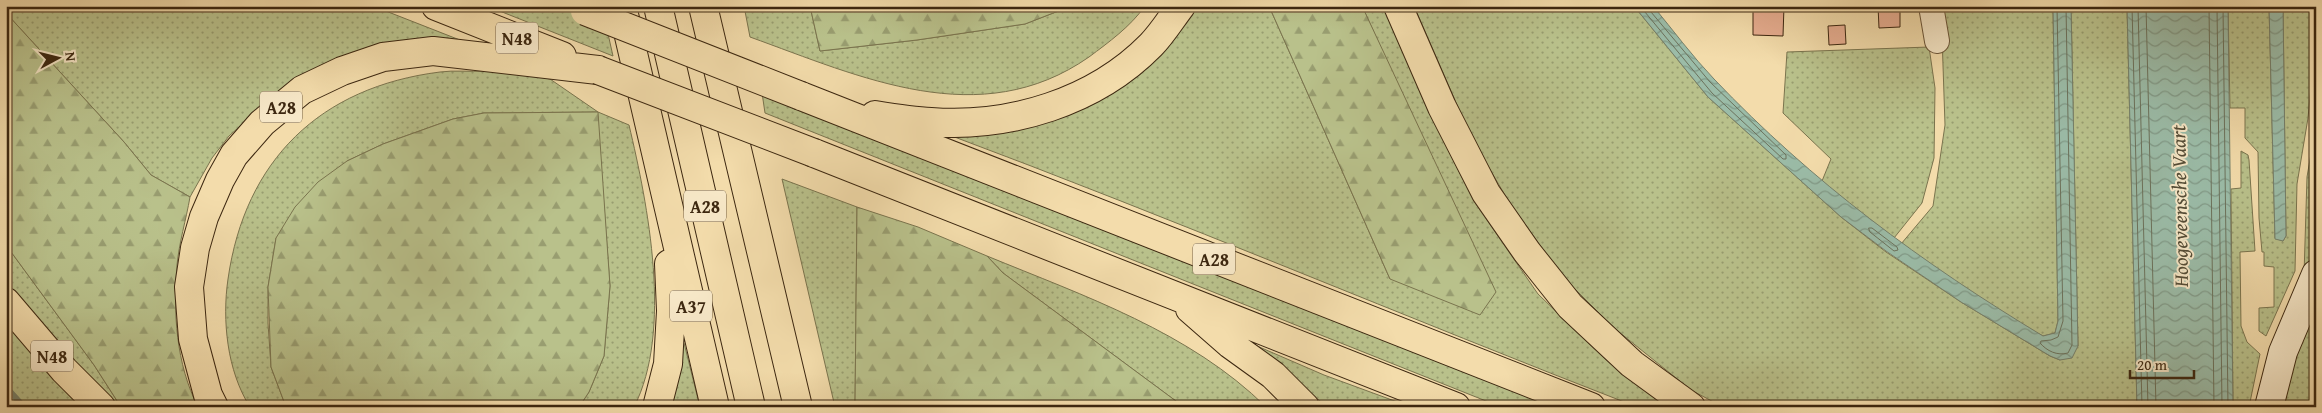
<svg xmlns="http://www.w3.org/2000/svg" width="2322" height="413" font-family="'Gentium Book Plus',serif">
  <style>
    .grass { fill: url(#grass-dots); stroke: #7a744e }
    .forest { fill: url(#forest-firs); stroke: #7a744e }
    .water { fill: url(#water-waves); stroke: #75806b }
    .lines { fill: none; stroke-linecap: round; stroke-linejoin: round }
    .shore { stroke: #6c725c; stroke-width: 1 }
    .stream { stroke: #75806b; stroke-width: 6 }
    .building { fill: #e6ad90; stroke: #3c2710 }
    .street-casing { stroke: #6a5437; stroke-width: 26 }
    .secondary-casing { stroke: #3c2710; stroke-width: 30 }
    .highway-casing { stroke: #3c2710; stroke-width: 30 }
    .street { stroke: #f7e8c8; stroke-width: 24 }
    .secondary { stroke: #f7e8c8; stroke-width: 28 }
    .highway { stroke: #f3dcab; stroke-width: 28 }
    .highway-bridge-casing { stroke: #3c2710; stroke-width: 30; stroke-linecap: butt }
    .highway-bridge { stroke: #f3dcab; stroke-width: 28 }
    .labels { text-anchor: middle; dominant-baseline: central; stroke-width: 4; stroke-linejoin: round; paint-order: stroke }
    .shield { fill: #f7e8c8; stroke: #746147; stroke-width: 1 }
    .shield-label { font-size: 18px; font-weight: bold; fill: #3c2710 }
    .water-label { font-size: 20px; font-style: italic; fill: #544c36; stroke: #f7e8c8 }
  </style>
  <defs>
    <pattern id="grass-dots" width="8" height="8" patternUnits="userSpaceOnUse" patternTransform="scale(1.25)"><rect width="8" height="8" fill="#b9c18b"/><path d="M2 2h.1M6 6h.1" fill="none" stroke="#989d70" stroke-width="1.8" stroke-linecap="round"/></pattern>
    <pattern id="forest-firs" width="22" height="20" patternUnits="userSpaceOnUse" patternTransform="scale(1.25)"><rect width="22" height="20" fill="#b9c18b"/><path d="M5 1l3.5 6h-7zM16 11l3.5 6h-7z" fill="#989d70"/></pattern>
    <pattern id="water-waves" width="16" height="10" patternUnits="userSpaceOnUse" patternTransform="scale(1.25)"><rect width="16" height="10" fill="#9bbca8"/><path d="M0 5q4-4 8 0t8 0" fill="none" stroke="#809987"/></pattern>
  </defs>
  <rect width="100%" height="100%" fill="#f3dcab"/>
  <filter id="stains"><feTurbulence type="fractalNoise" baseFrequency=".004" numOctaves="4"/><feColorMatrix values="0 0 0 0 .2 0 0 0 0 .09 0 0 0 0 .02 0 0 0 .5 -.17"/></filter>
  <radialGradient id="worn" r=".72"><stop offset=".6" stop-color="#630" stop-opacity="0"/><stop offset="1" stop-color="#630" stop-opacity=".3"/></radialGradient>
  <path class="grass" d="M6,6h367l92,36 -110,12 -41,15 -36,23 -49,44 -17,22 -22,39 -39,-22 -27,-33 -118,-129z
    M487,6h73l46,19 7,31z
    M744,6h66l10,45 97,-11 108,-16 36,-14 5,-4h79c-15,21 -36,36 -56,51 -109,76 -228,20 -339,-20z
    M1191,6h78l121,273 22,-163 -50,-110h24l57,133 30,61 65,94 66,64 62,49h-29c-232,-90 -460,-187 -693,-274l113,-15z
    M1414,6h220l74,91 133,120 45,35 75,50 89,54 10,4 18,-14 -7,-340h56l10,401h-414l-32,-17 -77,-62 -51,-51 -54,-75 -38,-65z
    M1941,6h112l5,315 -3,12 -12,3 -65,-35 -77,-57 32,-38 12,-81z
    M2228,6h41l6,232 8,3 3,-5 -3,-230h29v69l-4,43 -11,66 -2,87 -29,65 -7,-5v-23l15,-1v-40l-10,-1v-14h-2l-3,-34 -1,-66 -13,-14v-30h-15z
    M1929,47l6,41 -1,70 -12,45 -28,35 -45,-34 -27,-23 9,-22 -48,-46 4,-61z
    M485,71l33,2 32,6 48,33 31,13c19,80 44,206 5,282h-55l10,-15 15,-36 6,-70 -13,-174 -113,1 -31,6 -70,25 -36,17 -71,77 -8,49v36l3,44 15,40h-36c-23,-36 -28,-87 -22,-128 17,-119 92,-192 212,-207 14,-2 30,0 45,-1z
    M761,86l800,321h-60l-736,-294z
    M2316,124v132l-12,19 3,-98z
    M2241,151l7,4 1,5 6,91 -15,1 1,74 6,16 13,12 -11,53h-16l-2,-218 10,-1z
    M782,179l75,28 -2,200h-20z
    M6,245l88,120 27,42h-10l-105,-124z
    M987,256c97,40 203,76 279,151h-82l-181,-134z
    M2316,303v104h-36l1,-14z
    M6,322l76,85h-76z
    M680,341l4,2 16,64h-32z
    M1257,346l67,29 87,32h-84z"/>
  <path class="forest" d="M810,6h256l-5,4 -36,14 -108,16 -97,11z
    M1269,6h93l134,286 -16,23 -90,-36z
    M6,13l118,129 27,33 39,22c-4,23 -11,46 -13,68 -4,47 -1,99 21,142h-77l-27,-42 -88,-120z
    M598,112l12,174 -6,70 -15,36 -10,15h-293l-15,-40 -3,-80 8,-49 19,-31 23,-25 29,-21 36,-17 70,-25 31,-6z
    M857,207l61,20 69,29 16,17 181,134h-329z"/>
  <path class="water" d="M1634,6h19c20,24 39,50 61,73 98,103 208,184 329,257l12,-3 3,-12 -5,-315h18l7,340 -6,12 -12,2 -10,-4 -89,-54 -75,-51 -45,-34 -133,-120z
    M2127,6h101l5,401h-96z
    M2269,6h14l3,230 -3,5 -8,-2z"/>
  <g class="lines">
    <path class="shore" d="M1640,6l72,87 71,66h3v-4l-76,-73 -59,-70 -1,-6
      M2057,6l6,315 -5,16 -7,3 -10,1 -1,2c7,8 17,13 28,10l4,-8 -6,-339
      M2132,6l10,401
      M2138,6l10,401
      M2146,6l10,401
      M2209,6l5,401
      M2217,6l5,401
      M2223,6l5,401
      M1869,228h3l25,19 1,3 -4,1 -24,-19z"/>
    <path class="stream" d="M6,387l18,20"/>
  </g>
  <path class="building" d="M1753,6h31l-1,30 -30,-1z
    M1878,6h22v21l-21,1z
    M1845,25l1,19 -17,1 -1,-19z"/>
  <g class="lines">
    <g class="street-casing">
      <path id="street" d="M1931,6l6,35"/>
    </g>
    <g class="secondary-casing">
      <path id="secondary" d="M2269,407l14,-55 33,-78"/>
    </g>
    <g class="highway-casing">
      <path id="highway" d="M436,6l126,50
        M622,6l93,401
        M658,6l93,401
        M703,6l95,401
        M1398,6l44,101 44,86 41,59 43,54 62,58 59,43
        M801,96l790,311
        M875,115c19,3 38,6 56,7 79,6 164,-20 220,-77 11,-11 20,-26 30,-39
        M814,153l642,254
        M6,302l58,68 37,37
        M1190,309l40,35 43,31 32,32
        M214,407l-6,-12 -15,-56 -4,-52 6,-39 9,-31 16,-37 14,-25 28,-32 40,-33 40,-19 41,-14 50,-6 165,19
        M657,407l11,-43 3,-53 -2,-47"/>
    </g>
    <use href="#street" class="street"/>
    <use href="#secondary" class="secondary"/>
    <use href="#highway" class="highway"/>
    <g class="highway-bridge-casing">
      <path id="highway-bridge" d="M585,11l216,85
        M598,70l216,83"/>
    </g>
    <use href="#highway-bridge" class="highway-bridge"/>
  </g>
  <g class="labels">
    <g class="shield">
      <rect x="496" y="22.5" width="42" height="31" rx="4"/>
      <rect x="260" y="91.5" width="42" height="31" rx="4"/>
      <rect x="684" y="190.5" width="42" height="31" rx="4"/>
      <rect x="1193" y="243.5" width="42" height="31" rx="4"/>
      <rect x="670" y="290.5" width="42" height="31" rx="4"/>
      <rect x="31" y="340.5" width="42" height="31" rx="4"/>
    </g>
    <g class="shield-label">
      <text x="517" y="38">N48</text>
      <text x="281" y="107">A28</text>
      <text x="705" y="206">A28</text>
      <text x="1214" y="259">A28</text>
      <text x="691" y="306">A37</text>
      <text x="52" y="356">N48</text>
    </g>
    <g class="water-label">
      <text transform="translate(2179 206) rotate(-91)">Hoogeveensche Vaart</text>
    </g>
  </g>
  <rect width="2322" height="413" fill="none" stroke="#f3dcab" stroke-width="25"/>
  <rect x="8" y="8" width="2307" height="398" fill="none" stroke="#3c2710" stroke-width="2.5"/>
  <rect x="12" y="12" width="2297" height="388" fill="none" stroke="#3c2710"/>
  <g transform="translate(58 58) rotate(83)" stroke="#f7e8c8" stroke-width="4" paint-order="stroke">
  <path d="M0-4L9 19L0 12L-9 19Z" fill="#3c2710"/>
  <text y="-8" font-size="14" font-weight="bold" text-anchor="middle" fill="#3c2710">N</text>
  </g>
  <path d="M2130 370v8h64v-8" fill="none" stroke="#3c2710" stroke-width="2.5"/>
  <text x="2137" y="370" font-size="15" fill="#3c2710" stroke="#f7e8c8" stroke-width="4" paint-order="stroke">20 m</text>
  <rect width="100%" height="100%" filter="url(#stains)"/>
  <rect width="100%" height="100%" fill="url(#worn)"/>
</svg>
